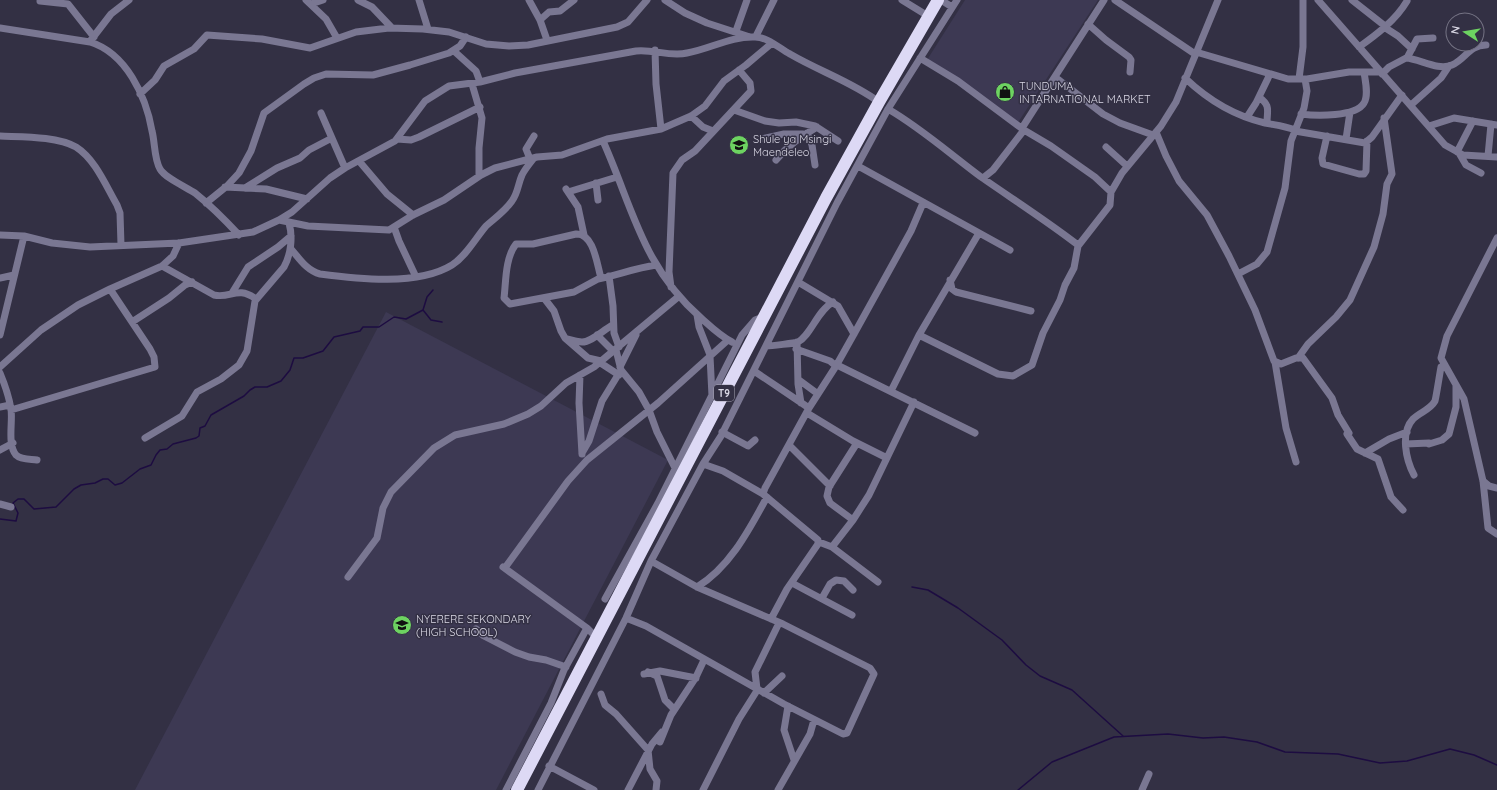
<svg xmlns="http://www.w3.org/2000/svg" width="1497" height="790" font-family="Quicksand,sans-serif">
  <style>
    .built { fill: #3d3953 }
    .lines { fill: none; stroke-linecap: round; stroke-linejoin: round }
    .stream { stroke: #1d0c41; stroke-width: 1.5 }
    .street { stroke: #7a7792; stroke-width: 7 }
    .highway { stroke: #ddd9f5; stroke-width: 12 }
    .labels { text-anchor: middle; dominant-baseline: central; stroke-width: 3; stroke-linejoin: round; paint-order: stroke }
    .shield { fill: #333044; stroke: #a7a5b4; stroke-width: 1 }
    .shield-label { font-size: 10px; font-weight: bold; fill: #d9d7e4 }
    .poi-label { font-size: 11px; fill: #d9d7e4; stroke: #333044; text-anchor: start }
  </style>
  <rect width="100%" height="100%" fill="#333044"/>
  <path class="built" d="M965,0h133l-81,124 -90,-64z
    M386,312l282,148 -172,330h-361z"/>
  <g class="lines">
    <path class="stream" d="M433,290l-6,7 -4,13 8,10 11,2
      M0,519l16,2 2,-8 -5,-10 5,-4h6l10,10 22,-2 18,-18 7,-4 14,-2 8,-4h5l7,6 7,-2 18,-14 11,-4 5,-10 4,-5 7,-1 6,-5 23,-6 3,-2 1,-8 5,-2 6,-11 33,-19 6,-6 5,-3h12l14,-6 9,-11 4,-12h9l20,-7 11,-14 26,-6 3,-4h16l15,-10 12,2 17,-9
      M912,587l16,3 30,18 44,32 24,25 14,11 32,14 51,46
      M1018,790l34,-28 62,-25 54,-3 35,4 21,-1 33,5 28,10 53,2 42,9 27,-2 43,-12 24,6 23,10"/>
    <path class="street" d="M306,0l20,19 11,19
      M358,0l14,7 20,21
      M419,0l9,29
      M529,0l11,20 7,20
      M665,0l20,13 22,10 43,14
      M902,0l26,16
      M941,0l11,7
      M1115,0l80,54
      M1318,0l127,145 18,10 34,2
      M1352,0l33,26
      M40,1l28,3 26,33
      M311,4l12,-4
      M540,20l9,-8 11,-1 14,-11
      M1088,24l18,16 23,17 2,3 -1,12
      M1384,27l14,9 14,13
      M0,28l90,14c36,11 56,54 62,89 3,11 2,28 8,38 5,9 26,18 35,24 15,12 31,28 44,42
      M736,31l11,-31
      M756,36l18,-36
      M91,40l20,-26 18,-14
      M1359,47c17,-12 37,-27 48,-46
      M655,50l1,34 5,45
      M454,51l22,20 4,11
      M1196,52l92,27h19l42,-7h32
      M920,58l38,23 66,49 27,16 44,31 16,15
      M1407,58l10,-19 16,-1
      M1382,74l7,-7 17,-9c14,1 32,13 46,7 14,-6 17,-20 34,-20
      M1055,77l48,37 17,9 33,12
      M1185,78c22,21 50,38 80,45 10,2 20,3 30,7
      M1299,79l4,-32v-47
      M472,84l10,34 -3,30v28
      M140,94l15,-14 9,-14 30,-17 13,-14 55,4 48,9 46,-16 33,-4 34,1 26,3 37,12 23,2 19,-1 89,-18 11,-5 19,-22
      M1259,97c12,9 8,13 8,26
      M1411,105l30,-27 8,-12
      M888,109c33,19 62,45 93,68 33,23 66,44 97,68
      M734,110l31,11 14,2 17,-1 19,4 23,15
      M321,113l24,55
      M1301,114c15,2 55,3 63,-11 5,-8 1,-23 0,-31
      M691,116l12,11 10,4
      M1247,117l9,-14 14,-29
      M1429,126l25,-8 43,7
      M1022,128l82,-128
      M1295,131l70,12 7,-6 30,-42
      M1156,132l10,24 13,25 28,34 22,41 26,54 19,51 7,3 15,-6h7l29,40 6,17 11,18
      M807,133l5,12 3,20
      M0,136c22,1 57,0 76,11 19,12 30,39 41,58l3,8 1,32
      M1327,136l-5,22 1,6 36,10h5l2,-3 1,-30
      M397,139l14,1 8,-3 61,-30
      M761,139l23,-5h19
      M1346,139l4,-27
      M603,141c30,67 39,125 98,177 9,8 19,18 31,24
      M1106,147l21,19
      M1457,152l16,-31
      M1459,153l7,12 15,8
      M1488,156l3,-32
      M530,159l-4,-10 8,-13
      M776,160c12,-15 25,-23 41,-33
      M359,161l28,33 26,21
      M858,166l152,84
      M983,178l10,-8 31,-40
      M596,183l2,17
      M225,187l41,2 41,10
      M245,188l32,-20 23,-10 9,-8 23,-12
      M566,189l12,18 6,28
      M568,192l49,-15
      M206,203l21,-17 12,-13 12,-22 13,-38 40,-29 10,-6 12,-4 47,1 37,-10 39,-12 11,-7 6,-9
      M279,220l29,6 81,4 24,-15 31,-15 37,-25 14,-7 42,-11 25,-2 45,-16 54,-10 30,-13 14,-10 19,-25 22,-16 26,-22
      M394,227l5,14 17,36
      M0,235l24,1 28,7 38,4 89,-4 74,-11 26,-12 13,-8 38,-34 15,-10 50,-27 30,-40 24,-15 31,-4 35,-9 121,-22c17,-2 34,6 51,2 23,-4 44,-17 68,-16 13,0 25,12 35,17 29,17 62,28 89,48
      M1497,238l-50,98 -6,22 23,41 19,82 5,47 9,6
      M291,249c8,9 16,22 29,25 38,5 98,12 132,-9 14,-9 23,-26 34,-39 9,-8 19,-15 26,-25 6,-8 6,-17 10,-26 3,-6 8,-12 12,-17
      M162,266l52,29c17,4 23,-10 42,4
      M1238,274l19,-10 10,-12 18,-64 6,-47 13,-33 3,-17 -2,-12
      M609,276l4,30 1,27 5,14
      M0,278l14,-3
      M601,278c-4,-13 -7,-45 -25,-44l-43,10h-17c-11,14 -10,38 -12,54l6,6 64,-12 24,-13c19,-4 38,-11 58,-14
      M950,280l2,9 4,3 75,19
      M798,282l40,24 16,28
      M671,287l-2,-15 4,-99 9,-13 13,-9 56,-60 -1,-8 -11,-13
      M232,293l16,-26 30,-20 13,-11
      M544,298l10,13 7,20 4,7 23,20 13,3
      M697,315l2,12 11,28
      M132,322l37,-24 16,-13 7,-3
      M0,335l24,-99
      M597,335l16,16
      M919,335l79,39 15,2 19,-11 11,-32 17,-33 5,-15 9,-17 4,-22 32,-41 1,-13 11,-19 39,-47 15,-24 42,-102
      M567,339c5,1 10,3 15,3 10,0 22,-13 31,-17
      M797,342l1,42 3,19
      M767,346c3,0 29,-3 31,-4 13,-7 19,-31 35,-40
      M796,349l34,12 6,5
      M616,350l5,20 18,22 10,18 8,22 18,36
      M710,356l2,40
      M1298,358l10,-14 28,-27 14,-17 24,-53 9,-33 4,-30 5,-10 -8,-56
      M599,362l20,13
      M1275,362l11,66 10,34
      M837,365l138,68
      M0,367l41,-37 37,-25 32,-16 52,-23 11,-10 6,-13
      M620,367l16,-32
      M754,371l55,37
      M0,373c5,12 9,24 11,36 2,13 -4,35 5,46 5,5 15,4 21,5
      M580,375l-1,28 3,51
      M799,380l19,14
      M891,391l28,-56 60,-102
      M0,407l10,-2
      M11,410l144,-43 -1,-10 -4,-8 -40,-60
      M807,413l46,28 34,17
      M722,432l26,14 7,-6
      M1347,434l10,15 21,10 13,38 12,13
      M145,438l37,-22 15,-24 24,-13 18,-14 8,-14 8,-50 29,-34c7,-13 9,-30 5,-44
      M1406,444l23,-1
      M1429,444l13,-4 7,-6 7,-27v-21
      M789,445l41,41
      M0,450l13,-7
      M582,453l7,-12 13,-40 19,-31
      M1365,453l24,-14 18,-7
      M703,464l20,7 40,23 55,46v4l-31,45 -16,30
      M1414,475c-8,-15 -14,-42 -1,-56 7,-7 17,-9 22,-18 1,-3 5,-29 6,-34
      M1483,481l6,5 8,2
      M763,494l2,-6 44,-80 27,-42 18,-32 57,-103 12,-28
      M0,504l11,3
      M853,520l-23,-17 -3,-7 2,-9 28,-44
      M819,542l13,5 46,35
      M832,547l21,-27 16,-25 45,-93
      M507,565l61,-84 19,-21 71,-57 70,-63
      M503,567l84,61 9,9
      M348,577l29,-39 6,-30 8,-16 43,-44 21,-13 49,-11 24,-10 13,-8 25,-23 28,-16 84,-70
      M792,583l60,32
      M697,587c33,-20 52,-57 70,-90
      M822,598l8,-14 6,-4 8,1 9,9
      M605,599l53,-96 84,-168 13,-15 8,-3
      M626,618l20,8 138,78 59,30 4,-1 27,-59 -4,-6 -87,-44 -86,-37 -46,-26
      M476,629l8,7 31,16 14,5 17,3 20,7
      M648,672l9,4 8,24 9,9
      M644,674l16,-3 36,7
      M757,689l-2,-17 24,-49
      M764,693l18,-17
      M601,694l4,11 11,9 32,36 2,19 7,12 -1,9
      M788,706l-4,24 10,30
      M660,742l11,-27 25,-38 8,-17
      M549,766l45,24
      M506,790l45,-87 13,-33 23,-42
      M538,790l88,-172 25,-57 52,-97 18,-28 116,-233 51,-94 69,-109
      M628,790l24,-46 10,-12
      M703,790l36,-71 19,-30
      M778,790l32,-56 4,-14
      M1142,790l7,-16"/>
    <path class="highway" d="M517,790l309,-592 53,-96 59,-102"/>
  </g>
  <defs>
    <g id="shop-disc" transform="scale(1)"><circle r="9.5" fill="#6dd361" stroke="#333044"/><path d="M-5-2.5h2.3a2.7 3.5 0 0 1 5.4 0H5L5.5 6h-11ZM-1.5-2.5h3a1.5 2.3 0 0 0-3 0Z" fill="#111"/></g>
    <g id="school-disc" transform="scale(1)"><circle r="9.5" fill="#6dd361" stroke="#333044"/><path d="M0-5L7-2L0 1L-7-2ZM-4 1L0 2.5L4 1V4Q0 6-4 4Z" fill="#111"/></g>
  </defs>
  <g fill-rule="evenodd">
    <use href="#shop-disc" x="1005" y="92"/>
    <use href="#school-disc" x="739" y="145"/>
    <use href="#school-disc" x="402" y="625"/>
  </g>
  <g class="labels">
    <rect class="shield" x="714" y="385" width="20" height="16" rx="3"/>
    <g class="shield-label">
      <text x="724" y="393">T9</text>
    </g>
    <g class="poi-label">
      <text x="1019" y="86">TUNDUMA<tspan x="1019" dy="13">INTARNATIONAL MARKET</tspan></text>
      <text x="753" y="139">Shule ya Msingi<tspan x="753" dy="13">Maendeleo</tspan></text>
      <text x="416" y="619">NYERERE SEKONDARY<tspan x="416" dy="13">(HIGH SCHOOL)</tspan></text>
    </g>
  </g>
  <g transform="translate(1465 32) rotate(282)"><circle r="19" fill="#333044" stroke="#757384"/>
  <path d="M0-3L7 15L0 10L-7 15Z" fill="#6dd361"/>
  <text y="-6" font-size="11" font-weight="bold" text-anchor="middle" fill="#d9d7e4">N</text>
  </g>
</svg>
